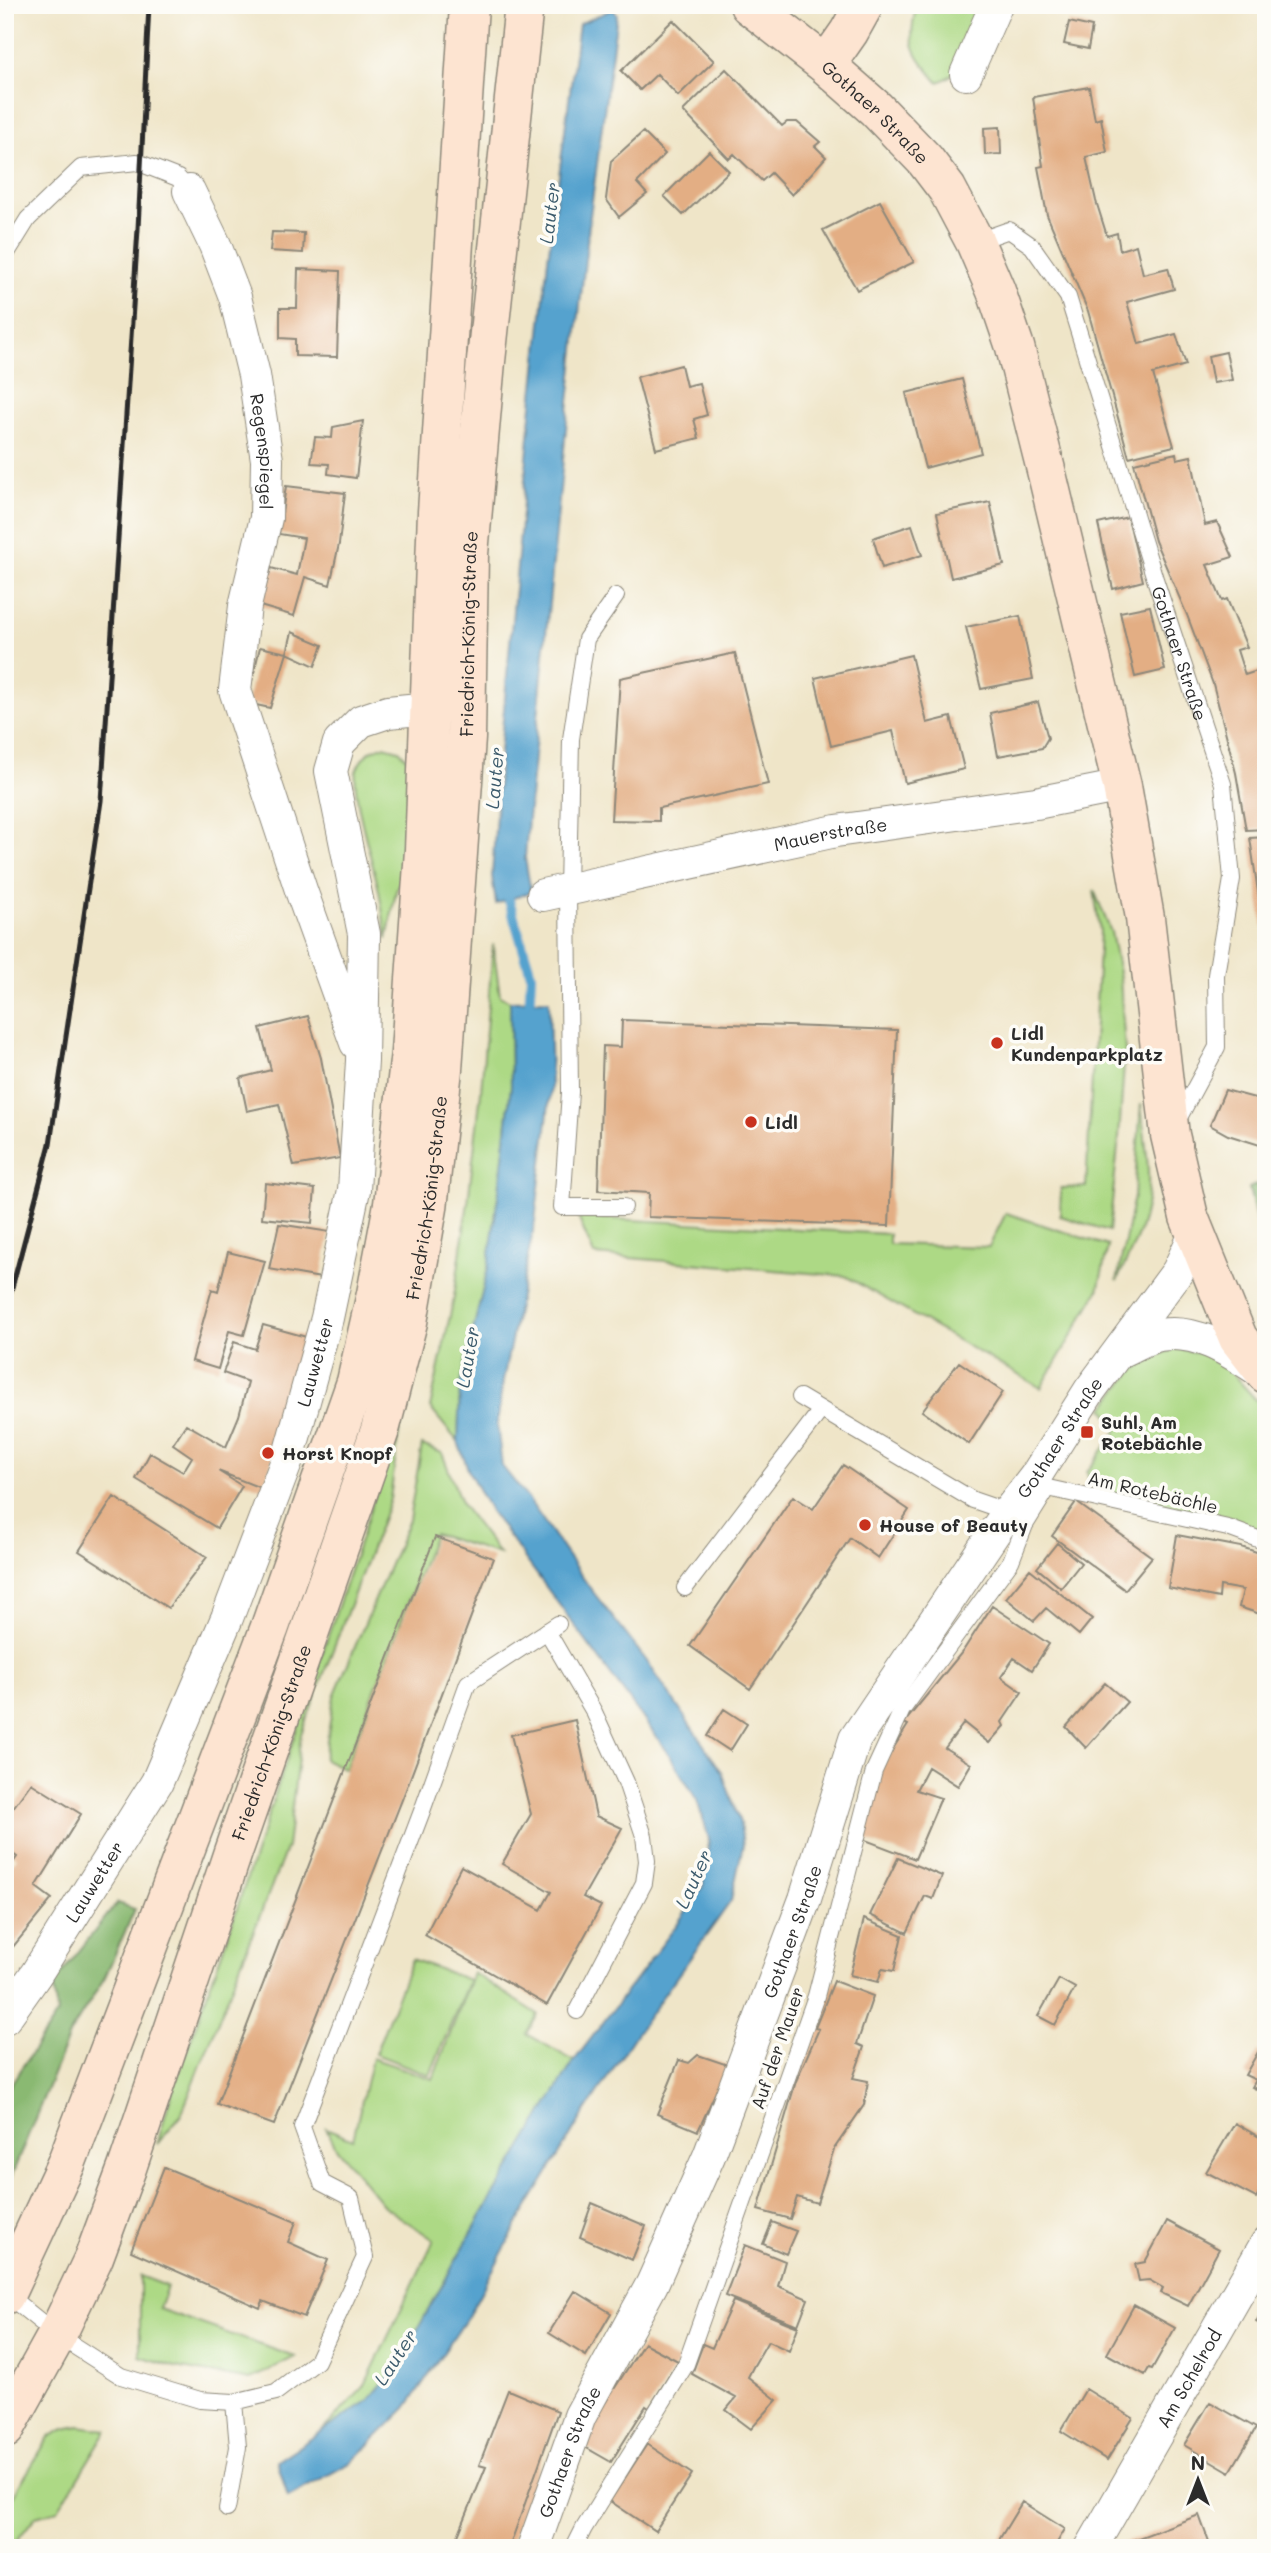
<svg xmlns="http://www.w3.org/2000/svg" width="1271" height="2553" font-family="Mali,sans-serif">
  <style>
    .green { fill: #add985; stroke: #6c8258; stroke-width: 2 }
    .forest { fill: #8ab972; stroke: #5a724e; stroke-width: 2 }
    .water { fill: #55a2ce; stroke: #40667c; stroke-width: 2 }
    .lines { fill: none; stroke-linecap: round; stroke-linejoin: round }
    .stream { stroke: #55a2ce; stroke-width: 10 }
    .building { fill: #e3ae84 }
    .lane-casing { stroke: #8d887a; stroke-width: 18 }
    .street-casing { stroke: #8d887a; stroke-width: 34 }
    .secondary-casing { stroke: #8d887a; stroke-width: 41 }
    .lane { stroke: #fff; stroke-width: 16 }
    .street { stroke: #fff; stroke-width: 32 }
    .secondary { stroke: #fde4d1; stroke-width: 38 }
    .rail { stroke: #2b2b2b; stroke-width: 5 }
    .poi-dot { fill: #c8321e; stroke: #fdfcf7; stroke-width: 2.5 }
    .labels { text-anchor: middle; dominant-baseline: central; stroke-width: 7; stroke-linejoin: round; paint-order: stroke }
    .street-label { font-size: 18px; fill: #2b2b2b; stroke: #fdfcf7 }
    .poi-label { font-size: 18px; font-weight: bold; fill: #2b2b2b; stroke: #fdfcf7; text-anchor: start }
    .water-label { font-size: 19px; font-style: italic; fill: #3c5b6c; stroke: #fdfcf7 }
  </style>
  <rect width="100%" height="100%" fill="#fdfcf7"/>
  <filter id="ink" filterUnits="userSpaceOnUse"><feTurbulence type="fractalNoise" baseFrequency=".0143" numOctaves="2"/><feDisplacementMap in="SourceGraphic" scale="14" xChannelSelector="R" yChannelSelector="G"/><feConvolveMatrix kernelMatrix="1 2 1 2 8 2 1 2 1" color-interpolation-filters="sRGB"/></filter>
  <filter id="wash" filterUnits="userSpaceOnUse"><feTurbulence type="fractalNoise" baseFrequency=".00686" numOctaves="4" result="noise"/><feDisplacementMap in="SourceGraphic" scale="28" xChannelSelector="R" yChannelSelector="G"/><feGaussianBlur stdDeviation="1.57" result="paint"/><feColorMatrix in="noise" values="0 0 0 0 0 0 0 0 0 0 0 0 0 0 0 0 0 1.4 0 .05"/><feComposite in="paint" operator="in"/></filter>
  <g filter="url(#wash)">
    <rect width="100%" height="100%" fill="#efe5c8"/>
    <path class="green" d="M917,5h72c-11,25 -23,69 -51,77 -25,-30 -32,-37 -21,-77z
      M384,746l15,4 11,12 -7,113 -7,16 -9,48c-3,-16 -5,-32 -8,-48 -5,-25 -30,-103 -22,-122 5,-13 14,-20 27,-23z
      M1094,890l17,42 9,46 5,72 -6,87 -10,94 -49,-15 1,-28 25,-1 14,-255z
      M493,944l7,52 10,5 1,85 -10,89 -13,93 -28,117 -2,57 -28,-34 24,-111 14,-95 13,-110z
      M1141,1104c3,32 12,76 4,107 -5,25 -18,48 -28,70l17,-85z
      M1006,1213l102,33 -10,45 -57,97 -196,-112 -251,-21 -16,-38 311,17v10l100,3z
      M1177,1348l27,6 27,18 35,39v122c-43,-15 -88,-21 -132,-34 -15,-5 -32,-8 -45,-18l-2,-9 31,-43 -14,-21c24,-33 33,-47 73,-60z
      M401,1418l-11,81 -89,235 -14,113 -106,268 -24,29 14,-49 57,-160z
      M422,1445l20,8 20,52 37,49 -65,-20 -89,235 -21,-10 10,-63 75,-176z
      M412,1959l57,21 -39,95 -55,-21z
      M473,1973l65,41 -11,20 47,27 -97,162 -81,145 -28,33 -47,31 43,-45 70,-147 -50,-34 -47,-57 -11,-21 27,11 19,-81 61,21z
      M140,2276l27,10 -8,23 136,48 -45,23 -74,-13 -36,-11z
      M79,2426l28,4 -49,80 -22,6 -25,32h-6v-39l44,-72 15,-8z"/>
    <path class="forest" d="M1266,1180v83l-17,-75z
      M117,1903l18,6 -30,68 -36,58 -62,152 -2,16v-110l52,-79 -4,-30z"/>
    <path class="water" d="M613,9l4,6 -27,201 -24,213 -38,390 -3,39 6,34 -35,12 -4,-28 8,-124 31,-338 17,-155 31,-235z
      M549,1000l2,87 -16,134 -32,160 -6,43 5,42 27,34 61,88 56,72 76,112 18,51 3,22 -12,56 -91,127 -57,87 -60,99 -56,104 -61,90 -54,54 -64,35 -11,-36 91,-60 28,-33 81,-145 97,-162 99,-131 30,-44 6,-47 -12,-39 -30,-49 -177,-240 -21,-39 -11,-30 2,-57 28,-117 13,-93 10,-89 -1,-85z"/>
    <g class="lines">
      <path class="stream" d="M505,887l26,87 -2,40"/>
    </g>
    <g id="blocks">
      <path class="building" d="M673,20l41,41 -36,35 -21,-22 -17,16 -19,-19z
        M1069,22l23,5 -4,22 -24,-5z
        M726,69l56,57 5,-4h10l23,20 -5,4 11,11 -34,38 -21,-22 -9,8 -28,-27 -5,5 -46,-48z
        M1089,87l6,33 6,-2 6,34 -21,5 10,44 11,35 10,-3 3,17 16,-5 7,29 25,-6 6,21 -47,13 12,42 37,-10 10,31 -33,9 21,72 -45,11 -41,-146 -41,-96 -9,-48 5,-1 -10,-69z
        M1000,127l1,27 -16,1 -1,-27z
        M643,132l22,22 -28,29 10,11 -28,23 -13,-18 5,-38z
        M709,151l20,20 -46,44 -19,-19z
        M880,201l34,61 -57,28 -34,-60z
        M272,232l32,1 -1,20 -33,-2z
        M298,269l42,2 -3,86 -42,-1v-17l-15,-1v-30h17z
        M1226,352l6,28 -19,3 -5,-27z
        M681,365l5,21 13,-3 8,32 -13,4 5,19 -43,11 -19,-72z
        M962,379l19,74 -56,15 -19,-75z
        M363,421l-7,57 -28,-4 1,-10 -18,-1 4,-26 17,1 1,-11z
        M1176,453l1,6 14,-3 14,69 12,-3 16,35 -26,8 15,36 5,-2 20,48 -10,3 8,25 21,-7v161l-20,1 -10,-57 -23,-89 -26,-69 -32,-74 -21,-78z
        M286,486l59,7 -6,51 -9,41 -25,-8 -11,39 -34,-10 11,-38 26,7 7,-37 -25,-4z
        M990,502l14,63 -53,13 -14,-65z
        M1128,517l15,64 -30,8 -15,-65z
        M912,525l10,30 -40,13 -9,-30z
        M1150,606l15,64 -30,7 -15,-65z
        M1020,616l13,63 -52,10 -15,-62z
        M292,632l31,13 -8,21 -28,-13z
        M260,647l27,6 -17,55 -23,-5z
        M735,653l33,131 -109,24v13l-48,-1 9,-142z
        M911,655l16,68 24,-6 13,52 -59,14 -12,-52 -62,15 -16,-68z
        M1038,702l10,36 -6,10 -44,8 -8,-43z
        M1266,837v89h-3l-13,-88z
        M308,1016l13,42 19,100 -46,8 -15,-62 -32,7 -7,-33 31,-8 -11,-42z
        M622,1020l275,10 -8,196 -241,-9 1,-24 -51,-3 5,-144 18,1z
        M1225,1090l41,11v46l-38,-12 -18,-10z
        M265,1183l50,6 -3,34 -50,-5z
        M279,1224l51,8 -9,46 -52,-9z
        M228,1252l37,9 -21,74 -15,-4 -11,38 -26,-8 20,-72 6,2z
        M263,1325l47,13 -47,151 -45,-18 24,15 -25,42 -81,-49 14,-26 33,19 9,-15 -19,-13 13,-20 40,23 13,-31 9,-34 -25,-9 11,-31 21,7z
        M959,1362l44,30 -34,52 -47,-33z
        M843,1465l66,45 -31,48 -28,-20 -100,151 -60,-43 103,-150 20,13z
        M114,1497l93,60 -39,51 -89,-57z
        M1076,1502l76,55 -27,33 -73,-54z
        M1177,1535l64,12 25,8v61l-27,-9 4,-17 -23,-4 -1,12 -51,-10z
        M435,1537l58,21 -88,234 -131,333 -57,-21z
        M1057,1543l24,20 -20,25 -24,-20z
        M1030,1569l62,50 -13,16 -33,-27 -12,13 -28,-23z
        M992,1606l57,38 -17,26 -18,-12 -13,19 21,15 -20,30 2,4 -15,17 -25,-20 -19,25 26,16 -13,22 -30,-19 -12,23 25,8 -26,61 -55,-21 17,-64 31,-49 -4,-2 59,-72z
        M1105,1683l22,19 -41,46 -20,-21z
        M724,1709l23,15 -17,27 -23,-15z
        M575,1720l21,96 26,12 -39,69 18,9 -54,99 -122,-70 36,-69 80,44 10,-18 -49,-28 29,-50 -20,-79z
        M31,1783l50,31 -45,73 16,12 -44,54 -3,-2v-77l12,-17 -12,-9v-29z
        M898,1858l44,18 -9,23 -8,-3 -18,37 -37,-18z
        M864,1919l38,16 -8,36 -12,-2 -4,13 -28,-7z
        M1059,1979l16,9 -20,37 -17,-9z
        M834,1981l39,15 -16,48 7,3 -11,31 15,3 -4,24 -30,44 -17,54 -20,-6 -7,22 -32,-9 38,-129 23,-52 -4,-1z
        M1258,2052l8,4v38l-14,-7 4,-7 -11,-5z
        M698,2055l30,10 -30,66 -41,-17 22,-54 10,3z
        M1235,2123l31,18v39l-10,18 -50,-26z
        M164,2167l132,55 -8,20 40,18 -24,57 -41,-16 -3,7 -129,-57z
        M592,2203l54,23 -14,34 -52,-23z
        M1167,2221l52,28 -31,57 -27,-13 2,-5 -14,-8 -10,1 -4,-17 10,-2z
        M772,2222l24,9 -10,23 -23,-10z
        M745,2245l40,16 -7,25 30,13 -10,26 -73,-29z
        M575,2291l36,22 -25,43 -37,-23z
        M733,2301l65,26 -9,24 -21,-10 -15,26 -5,10 29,23 -26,29 -25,-19 10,-12 -44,-24 11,-30 9,4z
        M1266,2304v23l-10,-5z
        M1134,2305l41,23 -23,41 -3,-1 -4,7 -38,-21z
        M644,2343l34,18 -29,47 -3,-2 -35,56 -26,-15 9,-27z
        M1086,2389l47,29 -26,42 -46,-29z
        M508,2390l50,21 -49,137h-56l33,-81 -7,-2z
        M1210,2402l46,26 -26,44 -46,-27z
        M647,2444l45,30 -37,57 -45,-30z
        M1022,2502l43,27 -11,19h-60z
        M1199,2515l12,33h-89l-2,-3z"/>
    </g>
  </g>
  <g filter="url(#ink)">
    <use href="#blocks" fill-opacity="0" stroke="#8d887a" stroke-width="2"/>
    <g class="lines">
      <g class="lane-casing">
        <g id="lane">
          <path id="s1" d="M975,242l34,-12 23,16 36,51 87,282 68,205 9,95 -16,96 1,72 -41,76"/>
          <path d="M5,256l23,-37 53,-51 56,-6 41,16 11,13"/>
          <path d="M616,596l-30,43 -15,100 -3,151 2,202 -8,115h62"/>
          <path d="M800,1397l173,103 35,12"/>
          <path d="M1040,1481l8,7 180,40 38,14"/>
          <path d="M685,1588l136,-178"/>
          <path d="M547,1631l47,81 32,70 18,54 3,25 -3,22 -67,128"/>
          <path d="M6,2294l51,41 64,41 79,24 34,2 42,-10 41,-31 48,-104 -14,-59 -29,-15 -20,-56 120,-316 46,-128 90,-59"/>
          <path d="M227,2509l11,-62 -4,-45"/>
          <path d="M574,2548l10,-20 102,-164 130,-368 58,-225 28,-61 109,-149 14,-36 23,-37"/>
        </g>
      </g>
      <g class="street-casing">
        <g id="street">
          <path d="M966,74l30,-69"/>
          <path id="s2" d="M189,191l26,54 20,52 19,78 13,85 -1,58 -21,88 -10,84 67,203 54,150"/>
          <path id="s3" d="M543,895l293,-64 200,-28 86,-17"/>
          <path d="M1120,1352c12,-5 27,-15 40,-17 36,-6 68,15 97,34"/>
          <path id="s4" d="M5,2018l31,-44 121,-192 70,-164 62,-163 38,-137 27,-128 8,-129 2,-127 -33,-163 8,-28 22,-22 27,-9 42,-4"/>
          <path id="s5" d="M533,2548l47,-132 72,-132 57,-128 96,-257 50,-160 153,-227 27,-35 55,-87 88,-119 17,-37"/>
          <path id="s6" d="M1091,2548l175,-304"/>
        </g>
      </g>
      <g class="secondary-casing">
        <g id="secondary">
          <path id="s7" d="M749,5l77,60 50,44 49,51 22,29 28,53 21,49 19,56 32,127 75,312 23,132 25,217 19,82 49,121 28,36"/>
          <path d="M826,65l23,-33 15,-27"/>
          <path d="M5,2295l61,-131 204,-537 86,-245 20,-88 17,-90 17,-152 14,-202 13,-338 32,-507"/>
          <path id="s8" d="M5,2429l52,-94 37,-78 33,-89 106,-316 147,-422 28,-108 20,-114 15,-139 23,-331 3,-184 17,-193 38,-356"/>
        </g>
      </g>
      <use href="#lane" class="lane"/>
      <use href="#street" class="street"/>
      <use href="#secondary" class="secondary"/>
      <path class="rail" d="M5,1314l45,-170 51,-343 37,-572 11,-224"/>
    </g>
  </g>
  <g class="poi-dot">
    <circle cx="997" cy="1043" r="7"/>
    <circle cx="751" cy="1122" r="7"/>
    <rect x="1080" y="1425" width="14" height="14" rx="3.5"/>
    <circle cx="268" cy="1453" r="7"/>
    <circle cx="865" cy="1525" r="7"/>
  </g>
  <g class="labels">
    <g class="street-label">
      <text stroke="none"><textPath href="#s7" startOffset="166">Gothaer Straße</textPath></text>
      <text stroke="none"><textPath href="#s2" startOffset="273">Regenspiegel</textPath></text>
      <text stroke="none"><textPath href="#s8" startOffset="1872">Friedrich-König-Straße</textPath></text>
      <text stroke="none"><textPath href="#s1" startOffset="500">Gothaer Straße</textPath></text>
      <text stroke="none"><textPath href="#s3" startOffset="294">Mauerstraße</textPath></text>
      <text stroke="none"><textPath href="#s8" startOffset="1306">Friedrich-König-Straße</textPath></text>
      <text stroke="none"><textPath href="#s4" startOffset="730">Lauwetter</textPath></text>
      <text stroke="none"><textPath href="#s5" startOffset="1237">Gothaer Straße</textPath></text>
      <text transform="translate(1153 1492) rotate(13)">Am Rotebächle</text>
      <text stroke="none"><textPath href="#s8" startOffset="738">Friedrich-König-Straße</textPath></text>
      <text stroke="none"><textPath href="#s4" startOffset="163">Lauwetter</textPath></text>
      <text stroke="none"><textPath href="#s5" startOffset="670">Gothaer Straße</textPath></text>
      <text transform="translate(777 2048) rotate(-71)">Auf der Mauer</text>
      <text stroke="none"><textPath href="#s6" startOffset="196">Am Schelrod</textPath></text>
      <text stroke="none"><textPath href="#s5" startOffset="103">Gothaer Straße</textPath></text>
    </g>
    <g class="poi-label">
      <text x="1011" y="1033">Lidl<tspan x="1011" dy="21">Kundenparkplatz</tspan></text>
      <text x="765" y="1122">Lidl</text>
      <text x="1101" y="1422">Suhl, Am<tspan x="1101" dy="21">Rotebächle</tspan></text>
      <text x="282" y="1453">Horst Knopf</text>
      <text x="879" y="1525">House of Beauty</text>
    </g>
    <g class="water-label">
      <text transform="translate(549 213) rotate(-83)">Lauter</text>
      <text transform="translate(494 778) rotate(-85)">Lauter</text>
      <text transform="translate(467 1357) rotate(-80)">Lauter</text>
      <text transform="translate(693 1879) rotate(-65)">Lauter</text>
      <text transform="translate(395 2357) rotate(-57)">Lauter</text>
    </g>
  </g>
  <rect width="1271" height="2553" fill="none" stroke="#fdfcf7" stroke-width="28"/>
  <g transform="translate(1198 2480)" stroke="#fdfcf7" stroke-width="5" paint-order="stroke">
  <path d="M0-5L12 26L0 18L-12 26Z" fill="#2b2b2b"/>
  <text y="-10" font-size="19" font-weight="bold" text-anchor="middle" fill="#2b2b2b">N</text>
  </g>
</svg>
